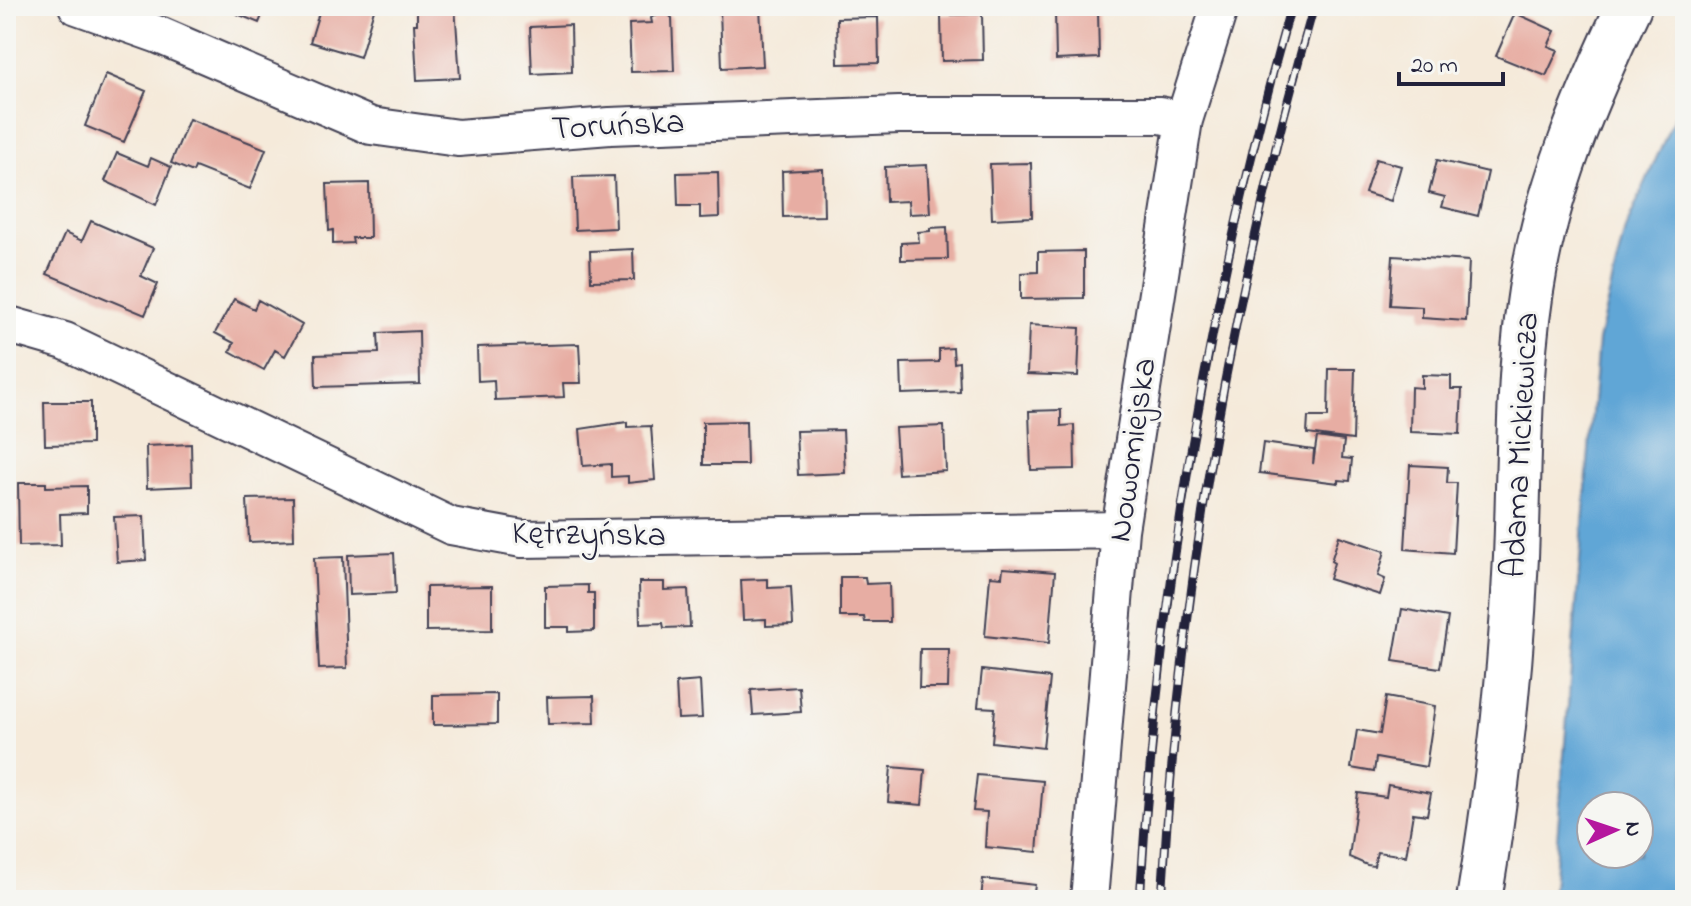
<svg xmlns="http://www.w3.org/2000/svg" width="1691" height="906" font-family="'Indie Flower',sans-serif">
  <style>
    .water { fill: #60a6d6; stroke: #416488; stroke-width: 2; fill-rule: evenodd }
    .building { fill: #e7ada3 }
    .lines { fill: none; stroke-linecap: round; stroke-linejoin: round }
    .street-casing { stroke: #424053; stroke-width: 40 }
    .secondary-casing { stroke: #424053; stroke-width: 48 }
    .street { stroke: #fff; stroke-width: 36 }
    .secondary { stroke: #fff; stroke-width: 44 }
    .rail-casing { stroke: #22223b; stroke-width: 9 }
    .rail { stroke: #f6f6f2; stroke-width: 6; stroke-dasharray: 18; stroke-linecap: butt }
    .labels { text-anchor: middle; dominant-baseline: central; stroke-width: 6; stroke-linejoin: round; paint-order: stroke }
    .street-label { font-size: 34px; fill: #22223b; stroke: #f6f6f2 }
  </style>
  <rect width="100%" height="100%" fill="#f6f6f2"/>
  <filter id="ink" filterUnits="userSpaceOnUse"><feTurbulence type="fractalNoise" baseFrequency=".0125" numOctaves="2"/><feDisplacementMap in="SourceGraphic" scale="16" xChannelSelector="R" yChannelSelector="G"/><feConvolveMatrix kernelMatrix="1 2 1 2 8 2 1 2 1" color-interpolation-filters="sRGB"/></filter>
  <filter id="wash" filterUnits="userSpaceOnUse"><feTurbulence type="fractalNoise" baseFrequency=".006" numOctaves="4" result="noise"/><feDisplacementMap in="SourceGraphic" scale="32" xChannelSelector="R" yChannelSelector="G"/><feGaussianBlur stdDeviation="1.8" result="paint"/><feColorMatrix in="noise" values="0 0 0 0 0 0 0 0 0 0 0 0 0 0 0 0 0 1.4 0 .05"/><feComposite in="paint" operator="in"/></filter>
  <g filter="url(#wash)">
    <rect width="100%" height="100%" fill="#f5eada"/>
    <path class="water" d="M1685,93v807h-133l46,-559 27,-112zM1591,806h48v48h-48z"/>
    <g id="blocks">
      <path class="building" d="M218,6h48l-7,17z
        M321,6h54l-15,51 -50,-15z
        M417,6h38l5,72 -43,2 -3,-56h3z
        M760,7l3,59 -41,2 -2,-60z
        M1098,10l1,48 -43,2 -1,-49z
        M666,12l6,6 2,53 -43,1 -2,-48 23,-1 -1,-5 7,-5z
        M1515,13l40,18 -7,15 10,4 -12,26 -50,-20z
        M982,14l1,46 -41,1 -1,-46z
        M878,17l1,46 -41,1 -1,-46z
        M571,25l1,47 -40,2 -2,-47z
        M106,74l40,17 -22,51 -39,-16z
        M189,119l77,30 -16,40 -55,-22 -2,5 -22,-9z
        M117,153l31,13 3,-8 20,9 -15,38 -51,-24z
        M1376,159l25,7 -10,35 -26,-8z
        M1437,160l51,12 -10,44 -36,-9 3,-10 -16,-4z
        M1031,163l1,54 -40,2 -2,-55z
        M927,165l3,48 -21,1 -1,-13 -22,1 -1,-35z
        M823,169l1,47 -41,1 -1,-46z
        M718,172l1,45 -19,1v-12h-22l-1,-33z
        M614,176l2,52 -41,2 -2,-53z
        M369,183l1,55h-18l1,5 -20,1v-14l-4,1 -2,-47z
        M91,221l62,27 -12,28 17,8 -13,31 -98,-41 18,-41 17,8z
        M947,227l1,32 -47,1v-17l18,-1 -1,-10 12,-1v-3z
        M633,249l1,31 -43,1 -1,-30z
        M1084,251v47l-63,1v-26l17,-1v-20z
        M1393,256l76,5 -3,60 -44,-3v-11l-32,-2z
        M234,299l20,10 4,-9 44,25 -17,31 -10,-6 -11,20 -34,-19 4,-8 -19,-10z
        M1029,325l51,3 -2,48 -51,-2z
        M419,331l1,53 -104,3 -1,-32 64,-2 -1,-20z
        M579,344l2,39h-18l1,14 -69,3 -1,-20 -16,1 -1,-34z
        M953,348l1,15 5,-1 1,30 -58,2 -1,-31 38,-1v-13z
        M1329,369h26l-2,71 -46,-6 1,-17h20z
        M1422,375l29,1v13h11l-2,45 -50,-2 1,-45 11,1z
        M44,402h47v42l-46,1z
        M1061,410v16l13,-1 1,44 -44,1 -2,-59z
        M746,421l1,44h-44v-43z
        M627,422v5l24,-1 4,54 -27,3v-7l-17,1v-13l-28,2 -3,-37z
        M944,426l2,45 -48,3 -3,-46z
        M843,430l2,43 -47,2 -2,-44z
        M1317,437l27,4 -2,17 10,1 -2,22 -11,-1v3l-80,-10 4,-30 51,7 -1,14z
        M191,444l1,42 -45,2 -1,-42z
        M1410,465l38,2 -1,16h10l-4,70 -48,-4z
        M18,483h28v4l41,-1v27l-27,1 1,31 -42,1z
        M293,498l1,42 -45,2 -2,-43z
        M144,516l2,44 -29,2 -3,-45z
        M1339,536l46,15 -7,25 7,3 -5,16 -51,-16 5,-16 -3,-2z
        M394,553l2,40 -47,2 -1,-40z
        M343,557l4,111 -28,1 -5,-111z
        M1003,568l52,4 -6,71 -64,-7 5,-60 12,1z
        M840,577h25l1,7 23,-1 1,39h-25l-1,-5h-24z
        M768,579v9l23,-1 2,38 -27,1v-7l-23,1 -2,-40z
        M639,582h25v8l24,-1 2,38 -26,1 -1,-5 -23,1z
        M588,585v8h6v38l-25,1v-5h-24v-41z
        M492,586v44l-66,1v-44z
        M1402,609l46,8 -8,51 -47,-7z
        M920,649h29l-1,39h-29z
        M982,670l68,8 -7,70 -51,-6 3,-34 -17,-1z
        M700,681l2,37 -24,1 -2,-36z
        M799,687l2,25 -48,3 -2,-25z
        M497,694v30l-64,1v-30z
        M594,696l1,27 -47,1 -1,-27z
        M1386,697l49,9 -9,61 -50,-9 -2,14 -23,-4 6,-38 23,4z
        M891,767l34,3 -3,35 -34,-3z
        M977,775l66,6 -6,71 -52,-5 2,-35 -14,-1z
        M1388,785l43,8 -4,22 -14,-2 -7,43 -29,-4 -3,14 -7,-1 -18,-8 9,-64 28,4z
        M983,879l52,6 -2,15h-52z"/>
    </g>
  </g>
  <g filter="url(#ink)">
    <use href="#blocks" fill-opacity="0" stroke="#424053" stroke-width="2"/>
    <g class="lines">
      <g class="street-casing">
        <path id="street" d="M77,6l82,29 212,91 87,12 152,-12 289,-11h261l24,5
          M6,324l59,17 386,185 71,13 598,-9
          M1089,900l31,-370 64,-410 36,-114"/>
      </g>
      <g class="secondary-casing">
        <path id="secondary" d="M1479,900c19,-114 32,-228 37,-343 4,-96 1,-195 19,-290 17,-91 55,-178 94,-261"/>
      </g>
      <use href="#street" class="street"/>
      <use href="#secondary" class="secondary"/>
      <g class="rail-casing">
        <path id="rail" d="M1140,900c18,-306 68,-599 151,-894
          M1162,900c17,-304 68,-602 152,-894"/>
      </g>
      <use href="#rail" class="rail"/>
    </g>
  </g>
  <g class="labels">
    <g class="street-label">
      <text transform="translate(618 127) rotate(-3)">Toruńska</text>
      <text transform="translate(1522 445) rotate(-87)">Adama Mickiewicza</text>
      <text transform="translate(1134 450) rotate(-82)">Nowomiejska</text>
      <text transform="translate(589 536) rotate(1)">Kętrzyńska</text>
    </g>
  </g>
  <rect width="1691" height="906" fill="none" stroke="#f6f6f2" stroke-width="32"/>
  <g transform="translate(1615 830) rotate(87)"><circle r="38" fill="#f6f6f2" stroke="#a1a1a9" stroke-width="2"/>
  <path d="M0-6L14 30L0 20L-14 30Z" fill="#b5179e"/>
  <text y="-12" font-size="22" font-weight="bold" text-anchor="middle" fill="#22223b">N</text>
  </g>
  <path d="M1399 72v12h104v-12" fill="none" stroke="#22223b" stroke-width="4"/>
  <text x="1411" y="72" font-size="24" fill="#22223b" stroke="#f6f6f2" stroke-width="6" paint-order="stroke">20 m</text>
</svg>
